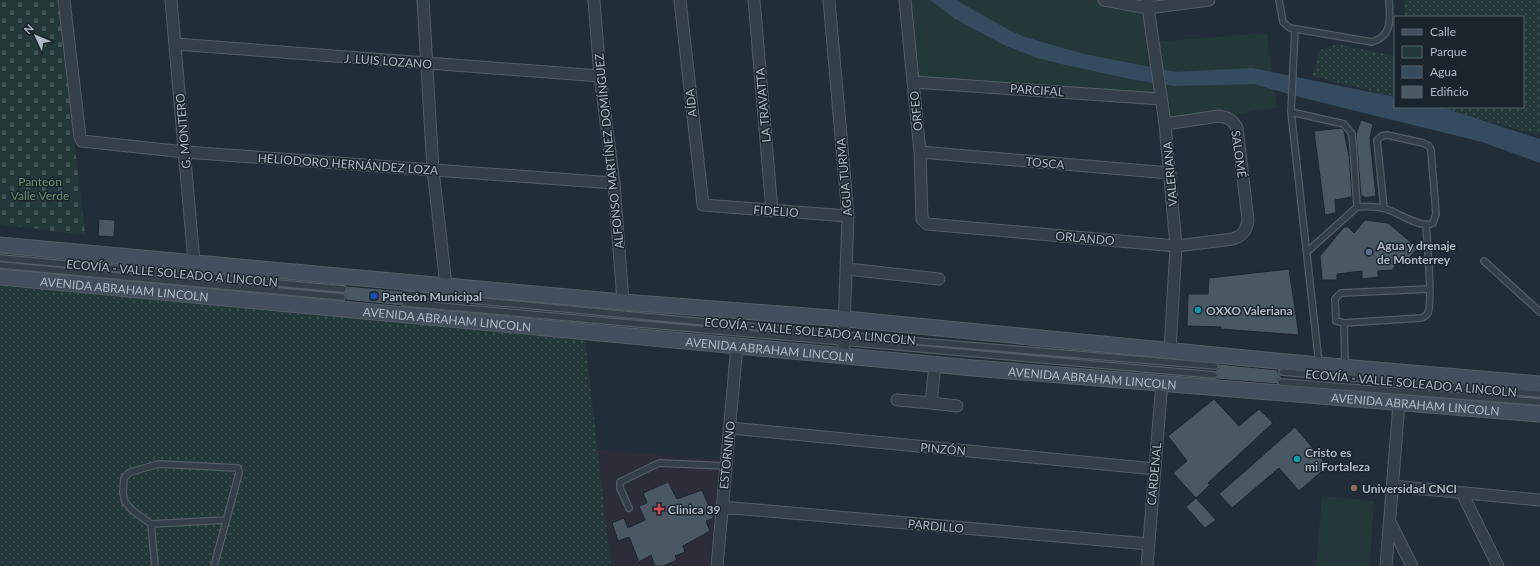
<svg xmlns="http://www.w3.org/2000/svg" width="1540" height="566" font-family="Lato,sans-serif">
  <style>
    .medical { fill: #2d2d3a }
    .grass { fill: url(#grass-dots) }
    .cemetery { fill: url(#cemetery-stones) }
    .park { fill: #233939 }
    .water { fill: #354b5f }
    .building { fill: #4a5864; stroke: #1c262f }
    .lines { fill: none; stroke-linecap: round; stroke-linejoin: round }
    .lane-casing { stroke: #535d66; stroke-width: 8 }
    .street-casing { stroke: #535d66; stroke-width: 13 }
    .secondary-casing { stroke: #535d66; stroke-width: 17 }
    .lane { stroke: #353f49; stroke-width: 5.5 }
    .street { stroke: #353f49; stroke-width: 11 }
    .secondary { stroke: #434f5c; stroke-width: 15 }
    .service-dot { fill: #5c6f8a; stroke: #1a242d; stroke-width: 1.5 }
    .transit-dot { fill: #1a4fb4; stroke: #1a242d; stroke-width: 1.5 }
    .culture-dot { fill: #0f9aa8; stroke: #1a242d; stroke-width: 1.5 }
    .education-dot { fill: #8d6e63; stroke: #1a242d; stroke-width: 1.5 }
    .health-dot { fill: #e0444e; stroke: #1a242d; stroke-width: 1.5 }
    .labels { text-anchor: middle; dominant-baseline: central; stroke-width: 3; stroke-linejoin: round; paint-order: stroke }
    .street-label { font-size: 12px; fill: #b0bac5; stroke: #1a242d }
    .park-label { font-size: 12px; fill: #67956d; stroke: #1a242d }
    .poi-label { font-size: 12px; font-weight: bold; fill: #b0bac5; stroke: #1a242d; text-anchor: start }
  </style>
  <defs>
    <pattern id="grass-dots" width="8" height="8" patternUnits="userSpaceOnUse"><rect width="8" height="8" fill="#233939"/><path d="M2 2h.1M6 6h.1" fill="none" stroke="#405454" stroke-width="1.8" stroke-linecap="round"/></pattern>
    <pattern id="cemetery-stones" width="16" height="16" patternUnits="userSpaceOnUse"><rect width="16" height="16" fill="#233939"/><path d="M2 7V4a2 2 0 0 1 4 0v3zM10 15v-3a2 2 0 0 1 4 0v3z" fill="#405454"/></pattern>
  </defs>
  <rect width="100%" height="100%" fill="#212d38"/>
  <path class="medical" d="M598,450l122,10 -11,106h-98z"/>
  <path class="grass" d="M1404,0h136v135l-107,-28h90v-90h-118z
    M1337,44l58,12v41l-83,-21 8,-26z
    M0,285l585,55 26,226h-611z"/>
  <path class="cemetery" d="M0,0h58l27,235 -85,-11z"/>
  <path class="park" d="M905,0h199l44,8 5,34 114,-9 10,75 -112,16 -4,-25 -248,-17z
    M1322,496l52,5 -4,65h-54z"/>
  <path class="water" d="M930,0h26l53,30 16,7 59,17 92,18 76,-4 143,29v10h46l99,32v24l-58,-21 -179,-44 -49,-14 -79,2 -40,-6 -74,-16 -24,-6 -33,-13 -49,-26z"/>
  <path class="building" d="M1361,120l12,4 -3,14 6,58 -12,2v-2h-3l-5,-62z
    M1342,128l2,3 5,25v-2l3,43 -17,3 1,13 -11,2 -11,-84z
    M99,219l16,1 -1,17 -16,-1z
    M1365,220l23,3 30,25 -16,18 -4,-3 -6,7 -14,1v6l-16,2v-8l-25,3v6h-15l-2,-24 24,-29h4l6,6z
    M1289,269l10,66 -78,-6v-2l-34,-1 1,-32h20l1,-16z
    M346,286l57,5 -1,4 3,4 -4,2 1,5 -57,-6 1,-3 -2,-4 3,-4z
    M1219,364l59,6v3l4,5 -4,1 -1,5 -61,-5 2,-5 -3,-4 3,-1z
    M1214,399l25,27 20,-17 14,14 -65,60 2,2 -14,13 -23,-25 14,-12 -19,-25z
    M1295,427l33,39 -29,25 -20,-23 -47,40 -13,-14z
    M668,482l9,17 25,-9 12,28 -8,3 4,10 -27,15 2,6 -10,4 2,4 -14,6h-8l-4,-11 -12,7 -10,-25 -11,4 -6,-18 12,-5 4,10 17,-8 -6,-14 8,-3 -4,-10z
    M1196,498l20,22 -11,8 -19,-21z"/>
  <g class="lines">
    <g class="lane-casing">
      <path id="lane" d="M1279,0l4,22 7,6 82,14c21,-6 18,-24 17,-42
        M1295,29l-4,83 28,252
        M1291,112l53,12 8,10 1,10 4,63 -49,44
        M1357,207c10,-1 19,-1 29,2 11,3 37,21 47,14l3,-9 -5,-64 -2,-4 -6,-3 -36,-8 -5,1 -5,4 7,68
        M1426,225c1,16 7,76 2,88 -2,3 -4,4 -7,5l-77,5 -8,-2 -1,-22 6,-6 88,-4
        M0,258l343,31
        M1484,261l56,51
        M0,265l342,32
        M406,294l438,41 371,31
        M405,303l809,72
        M1344,323l1,43
        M1282,372l258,22
        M1281,382l259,20
        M629,508l-9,-20v-6l39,-19 67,3
        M151,524l75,-4
        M155,566l-4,-42 -19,-14 -7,-8 -2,-9 1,-15 6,-6 29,-8 79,4 1,5 -25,93"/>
    </g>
    <g class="street-casing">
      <path id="street" d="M64,0l16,137 2,4 103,11 429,31
        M171,0l23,262
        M423,0l10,170 13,115
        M594,0l6,76 14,107 9,119
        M680,0l23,205 145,11
        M754,0l18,211
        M829,0l19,216 -5,139
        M905,0l15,152 2,67 5,5 249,22 57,-7c10,-4 14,-9 15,-19l-11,-92c-4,-8 -9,-11 -18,-12l-54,8
        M1104,0l44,8 61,-8
        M1147,0l18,124 11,122 -6,104
        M175,44l425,32
        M913,82l248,17
        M920,152l250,21
        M847,269l92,10
        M897,400l34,3 4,-39
        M931,403l26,3
        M730,428l425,41
        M1393,486l147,14
        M1462,493l36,73
        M722,507l427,37
        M1390,522l22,44
        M717,566l20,-221
        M1147,566l15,-184
        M1386,566l13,-163"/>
    </g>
    <g class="secondary-casing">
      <g id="secondary">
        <path d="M0,245l623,57 222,17 474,46 221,19"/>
        <path id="s1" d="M0,277l973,91 567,46"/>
      </g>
    </g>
    <use href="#lane" class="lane"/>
    <use href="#street" class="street"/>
    <use href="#secondary" class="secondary"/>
  </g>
  <circle class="service-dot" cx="1369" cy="252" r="4"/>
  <rect class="transit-dot" x="370" y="292" width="8" height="8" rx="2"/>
  <g class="culture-dot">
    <circle cx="1198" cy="310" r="4"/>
    <circle cx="1297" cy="459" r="4"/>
  </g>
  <circle class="education-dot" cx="1354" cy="488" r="4"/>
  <path class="health-dot" d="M657 503h4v4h4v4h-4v4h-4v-4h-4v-4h4z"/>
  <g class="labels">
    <g class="street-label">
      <text transform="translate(388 61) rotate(4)">J. LUIS LOZANO</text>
      <text transform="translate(1037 90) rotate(4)">PARCIFAL</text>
      <text transform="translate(691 103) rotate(-96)">AÍDA</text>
      <text transform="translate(763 105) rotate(-95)">LA TRAVATTA</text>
      <text transform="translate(916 111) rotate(-96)">ORFEO</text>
      <text transform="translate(183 131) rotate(-95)">G. MONTERO</text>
      <text transform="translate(609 151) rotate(-96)">ALFONSO MARTÍNEZ DOMÍNGUEZ</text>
      <text transform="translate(1239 154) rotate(82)">SALOMÉ</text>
      <text transform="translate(1045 163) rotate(5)">TOSCA</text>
      <text transform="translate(348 164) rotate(4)">HELIODORO HERNÁNDEZ LOZA</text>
      <text transform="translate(1170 174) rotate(-95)">VALERIANA</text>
      <text transform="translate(844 177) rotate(-95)">AGUA TURMA</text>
      <text transform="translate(776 211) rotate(4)">FIDELIO</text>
      <text transform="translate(1085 238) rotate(5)">ORLANDO</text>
      <text transform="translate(172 273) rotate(5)">ECOVÍA - VALLE SOLEADO A LINCOLN</text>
      <text stroke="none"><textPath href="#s1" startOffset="125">AVENIDA ABRAHAM LINCOLN</textPath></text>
      <text stroke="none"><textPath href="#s1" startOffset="449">AVENIDA ABRAHAM LINCOLN</textPath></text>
      <text transform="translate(810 331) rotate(5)">ECOVÍA - VALLE SOLEADO A LINCOLN</text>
      <text stroke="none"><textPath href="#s1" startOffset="773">AVENIDA ABRAHAM LINCOLN</textPath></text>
      <text stroke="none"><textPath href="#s1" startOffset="1097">AVENIDA ABRAHAM LINCOLN</textPath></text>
      <text transform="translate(1411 383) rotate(5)">ECOVÍA - VALLE SOLEADO A LINCOLN</text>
      <text stroke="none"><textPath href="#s1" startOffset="1421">AVENIDA ABRAHAM LINCOLN</textPath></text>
      <text transform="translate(943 449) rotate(5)">PINZÓN</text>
      <text transform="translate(727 455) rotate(-84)">ESTORNINO</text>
      <text transform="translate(1154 474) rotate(-85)">CARDENAL</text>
      <text transform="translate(936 526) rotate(5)">PARDILLO</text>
    </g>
    <g class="park-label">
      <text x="40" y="181">Panteón<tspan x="40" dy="14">Valle Verde</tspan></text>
    </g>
    <g class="poi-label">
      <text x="1377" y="245">Agua y drenaje<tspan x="1377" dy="14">de Monterrey</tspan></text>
      <text x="382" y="296">Panteón Municipal</text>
      <text x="1206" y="310">OXXO Valeriana</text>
      <text x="1305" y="452">Cristo es<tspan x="1305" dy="14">mi Fortaleza</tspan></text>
      <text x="1362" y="488">Universidad CNCI</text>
      <text x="668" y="509">Clinica 39</text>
    </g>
  </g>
  <rect x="1394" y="16" width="130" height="92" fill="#1a242d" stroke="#56606a"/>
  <rect x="1402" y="29" width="20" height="6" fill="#434f5c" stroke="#56606a"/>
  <text x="1430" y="36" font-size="12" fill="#b0bac5">Calle</text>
  <rect x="1402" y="46" width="20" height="12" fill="#233939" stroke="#56606a"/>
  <text x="1430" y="56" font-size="12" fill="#b0bac5">Parque</text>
  <rect x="1402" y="66" width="20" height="12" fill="#354b5f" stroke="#56606a"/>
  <text x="1430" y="76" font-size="12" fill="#b0bac5">Agua</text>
  <rect x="1402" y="86" width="20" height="12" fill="#4a5864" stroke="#56606a"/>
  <text x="1430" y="96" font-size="12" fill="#b0bac5">Edificio</text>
  <g transform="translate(36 36) rotate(314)" stroke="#1a242d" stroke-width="3" paint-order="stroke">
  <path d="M0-3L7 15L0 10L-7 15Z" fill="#b0bac5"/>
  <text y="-6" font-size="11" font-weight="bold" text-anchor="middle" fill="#b0bac5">N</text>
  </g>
</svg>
